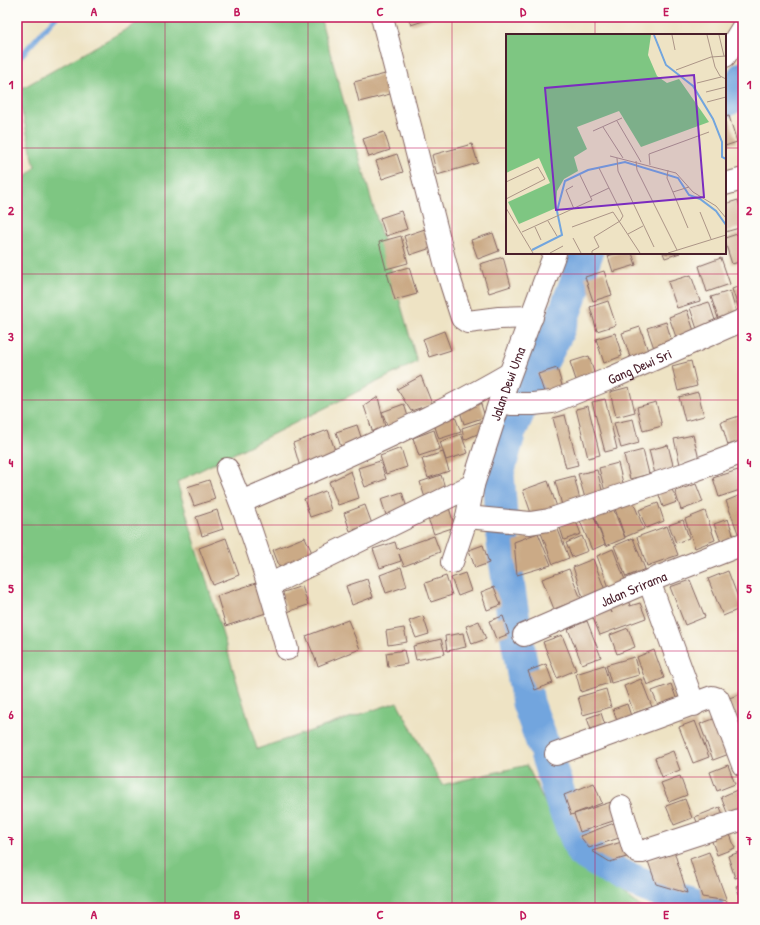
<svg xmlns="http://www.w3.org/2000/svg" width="760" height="925" font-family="'Patrick Hand',sans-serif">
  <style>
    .green { fill: #7ec682; stroke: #647256 }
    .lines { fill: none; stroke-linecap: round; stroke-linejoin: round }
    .stream { stroke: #72a5de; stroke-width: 5.5 }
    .river { stroke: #72a5de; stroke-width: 33 }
    .building { fill: #cbaa86 }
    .minor-casing { stroke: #836461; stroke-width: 24 }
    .minor { stroke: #fff; stroke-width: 22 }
    .grid { fill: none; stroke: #c2185b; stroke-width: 1; stroke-opacity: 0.55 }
    .labels { text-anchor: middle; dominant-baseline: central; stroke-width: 3; stroke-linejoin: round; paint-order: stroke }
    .street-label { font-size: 14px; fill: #4a1f2b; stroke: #fdfcf7 }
    .inset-river { fill: none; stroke: #72a5de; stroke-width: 2 }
    .inset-road { fill: none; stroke: #ac9587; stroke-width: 1 }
    .view { fill: #7b2cbf; fill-opacity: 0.15; stroke: #7b2cbf; stroke-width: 2 }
    .inset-edge { fill: none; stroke: #4a1f2b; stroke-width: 2 }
    .neatline { fill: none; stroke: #c2185b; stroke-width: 1.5 }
    .grid-label { font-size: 13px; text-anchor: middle; font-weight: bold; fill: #c2185b }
  </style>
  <rect width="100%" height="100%" fill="#fdfcf7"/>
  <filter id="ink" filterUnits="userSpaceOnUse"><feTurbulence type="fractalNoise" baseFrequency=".025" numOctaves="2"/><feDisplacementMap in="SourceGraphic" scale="8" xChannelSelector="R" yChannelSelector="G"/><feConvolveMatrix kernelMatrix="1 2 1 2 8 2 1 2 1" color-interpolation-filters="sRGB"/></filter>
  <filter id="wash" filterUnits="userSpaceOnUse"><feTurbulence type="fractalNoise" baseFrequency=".012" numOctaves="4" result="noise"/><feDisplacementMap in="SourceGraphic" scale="16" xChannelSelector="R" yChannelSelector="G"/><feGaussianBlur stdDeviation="0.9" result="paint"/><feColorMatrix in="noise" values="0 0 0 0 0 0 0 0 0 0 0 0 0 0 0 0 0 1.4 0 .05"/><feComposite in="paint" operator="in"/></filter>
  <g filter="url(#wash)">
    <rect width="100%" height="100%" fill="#eee3c4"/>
    <path class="green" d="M148,17h172l97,345 -240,120 80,267 140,-47 45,83 85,-20 43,90 71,52 4,1h-628v-721l18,-20 -18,-76z"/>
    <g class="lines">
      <path class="stream" d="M17,60l39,-43"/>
      <path class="river" d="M725,101l13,-7 5,-16
        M587,253l-30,80 -20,38 -27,60 -12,42 5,71 8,59 17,100 17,47 17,53 20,49 36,22 53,22 37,12"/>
    </g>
    <g id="blocks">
      <path class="building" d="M408,17h24v1l-21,7z
        M389,73l5,20 -35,9 -5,-20z
        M729,116l8,26 -12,4v-29z
        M384,132l6,18 -21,7 -6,-18z
        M743,140v16l-5,-15z
        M472,144l6,19 -41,12 -5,-20z
        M397,154l6,18 -21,7 -6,-18z
        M738,200l5,15v12l-18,5v-28z
        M401,211l6,18 -21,7 -6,-18z
        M425,229l6,19 -21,7 -6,-19z
        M743,232v29l-11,3 -7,-22v-4z
        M493,233l6,18 -21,8 -7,-19z
        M401,236l7,27 -22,6 -7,-27z
        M618,253h14l4,12 -23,7 -5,-16z
        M663,253h17l-15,5z
        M503,257l8,29 -22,7 -9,-29z
        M721,258l9,26 -23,8 -8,-26z
        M409,267l8,27 -22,6 -8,-27z
        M604,271l8,24 -19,6 -8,-24z
        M691,275l9,26 -23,7 -9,-26z
        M743,285v26l-3,1 -8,-23z
        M730,291l7,24 -18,6 -8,-24z
        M608,301l8,24 -19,6 -7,-24z
        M709,302l8,24 -19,6 -8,-24z
        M687,310l8,24 -18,6 -8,-23z
        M666,322l7,23 -18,6 -8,-23z
        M640,327l8,24 -18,6 -8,-24z
        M444,331l7,19 -22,7 -6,-18z
        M615,333l7,23 -18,7 -8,-24z
        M589,356l7,23 -18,7 -8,-24z
        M691,361l6,25 -19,5 -6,-25z
        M557,368l7,24 -18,6 -8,-24z
        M421,376l11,28 -21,7 -14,-22z
        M629,387l6,25 -19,5 -6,-25z
        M698,392l6,24 -19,5 -6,-24z
        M378,397l8,34 -12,5 -10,-30z
        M479,398l6,19 -21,7 -6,-19z
        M605,399l12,50 -12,3 -13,-50z
        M656,402l6,24 -19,5 -6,-24z
        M404,404l6,19 -21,7 -7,-18z
        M588,406l12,49 -12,3 -12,-49z
        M454,414l7,18 -22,7 -6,-18z
        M565,415l13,50 -12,3 -13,-50z
        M739,416l4,12v13l-15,4 -7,-23z
        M633,419l6,24 -18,5 -7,-25z
        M483,421l1,10 -20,9 -2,-12z
        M357,425l6,18 -21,7 -6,-18z
        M328,430l9,26 -35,18 -9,-31z
        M434,430l6,19 -21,7 -6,-18z
        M461,434l7,19 -22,7 -6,-18z
        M693,435l6,24 -19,5 -6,-25z
        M668,445l6,24 -19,5 -6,-24z
        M401,448l6,19 -21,7 -6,-18z
        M643,450l6,24 -19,5 -6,-24z
        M443,452l6,19 -21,7 -6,-19z
        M380,461l6,18 -21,8 -7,-19z
        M618,463l6,24 -19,5 -6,-24z
        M597,470l6,24 -18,4 -7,-24z
        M738,470l5,19 -24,8 -6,-19z
        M351,471l8,27 -21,7 -9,-23z
        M441,475l6,19 -21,7 -6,-19z
        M574,476l6,24 -18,5 -7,-24z
        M209,480l6,19 -21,7 -7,-19z
        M548,481l9,26 -25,9 -9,-26z
        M670,484l7,18 -14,5 -6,-18z
        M696,484l7,18 -22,8 -6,-19z
        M325,491l6,19 -21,7 -6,-18z
        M402,492l6,19 -21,7 -6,-19z
        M743,494v37l-5,2 -12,-32z
        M632,499l12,30 -19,8 -11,-31z
        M658,503l6,18 -18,7 -7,-18z
        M365,505l7,19 -22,7 -6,-18z
        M449,508l6,19 -21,7 -7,-18z
        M613,508l12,30 -19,8 -12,-31z
        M217,510l6,19 -21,7 -6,-19z
        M705,511l10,29 -20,8 -10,-29z
        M593,515l12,29 -13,6 -12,-29z
        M575,519l6,15 -17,6 -5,-15z
        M728,519l6,18 -13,5 -7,-18z
        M683,520l6,18 -13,5 -7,-18z
        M667,526l11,29 -31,11 -10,-29z
        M557,527l12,31 -16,6 -12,-31z
        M538,533l13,32 -34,10 -3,-33z
        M434,536l6,16 -36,14 -5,-12 2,7 -21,7 -7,-19 22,-7 2,7z
        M582,536l6,15 -16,6 -6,-14z
        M305,537l8,18 -33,13 -7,-18z
        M226,538l13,37 -26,10 -14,-37z
        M633,538l12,31 -19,8 -12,-31z
        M483,545l6,18 -14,5 -6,-18z
        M613,549l12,31 -16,7 -12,-31z
        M593,559l12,31 -22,8 -10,-31z
        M401,567l6,19 -21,7 -6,-18z
        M569,569l12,30 -27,10 -12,-30z
        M728,571l14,37 -19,8 -15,-37z
        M465,573l6,18 -13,5 -7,-18z
        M446,576l6,19 -21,7 -6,-19z
        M367,579l6,18 -21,8 -6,-19z
        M690,580l15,37 -20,8 -15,-38z
        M256,583l10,30 -40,13 -9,-30z
        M302,586l6,19 -21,7 -6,-19z
        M494,587l7,18 -14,5 -6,-18z
        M627,597l3,9 10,-3 6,15 -46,17 -10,-24 18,-7 4,9 -3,-8z
        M423,616l6,18 -13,4 -7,-17z
        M503,616l6,18 -13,5 -7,-18z
        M348,620l12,29 -42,17 -12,-30z
        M479,621l7,18 -14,5 -6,-18z
        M587,621l14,36 -19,7 -14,-35z
        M404,628l3,14 -19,3 -2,-14z
        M628,628l7,19 -18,7 -7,-19z
        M463,633l3,14 -19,4 -2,-15z
        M562,635l14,35 -19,8 -14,-36z
        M441,639l4,15 -29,6 -3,-14z
        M404,650l3,14 -19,3 -2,-14z
        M654,650l10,28 -17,7 -10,-28z
        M634,657l5,18 -28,8 -5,-18z
        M546,664l7,19 -18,7 -7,-19z
        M604,665l5,18 -28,9 -5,-18z
        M641,679l11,28 -18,6 -10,-27z
        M671,684l7,19 -18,7 -8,-19z
        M606,689l5,18 -28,8 -5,-18z
        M740,694l3,10v47l-19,-51z
        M627,704l6,18 -14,5 -6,-18z
        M601,713l6,18 -14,5 -6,-18z
        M716,718l13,36 -16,6 -13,-36z
        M695,721l14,36 -16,6 -14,-36z
        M673,751l7,19 -18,7 -7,-19z
        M728,765l7,19 -18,7 -7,-19z
        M680,776l7,19 -18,7 -8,-19z
        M594,783l8,20 -31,12 -7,-20z
        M739,789l4,12v8l-15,6 -7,-18z
        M685,799l7,19 -18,7 -8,-19z
        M614,801l5,18 -39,13 -6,-18z
        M720,807l4,10 -25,10 -4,-10z
        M622,820l3,16 -36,12 -9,-12z
        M728,829l7,19 -18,7 -7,-19z
        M628,840l5,15 -23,7 -18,-11z
        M674,851l13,42 -31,-9 -8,-23z
        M743,851v25l-8,2 -7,-22z
        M709,852l18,49 -25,-4 -12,-38z
        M743,883v22l-7,-19z"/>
    </g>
  </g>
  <g filter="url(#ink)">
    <use href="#blocks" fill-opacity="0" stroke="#836461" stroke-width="1"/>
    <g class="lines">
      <g class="minor-casing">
        <g id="minor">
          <path d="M382,17l66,257 14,44 6,4 31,-4 33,-1"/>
          <path d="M725,56l18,-29"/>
          <path d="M725,184l18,-5"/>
          <path id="s1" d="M500,401l12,3h21l19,-2 59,-24 132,-58"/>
          <path d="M227,469c25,58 43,119 60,180"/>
          <path d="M241,502c91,-39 182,-78 268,-128"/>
          <path d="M467,517l63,6 19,-3 138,-47 56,-21"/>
          <path id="s2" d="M452,562l15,-45 6,-32 27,-84 55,-148"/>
          <path d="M649,581l45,124"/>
          <path d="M269,585l204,-100"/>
          <path id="s3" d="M524,635l125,-54 94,-37"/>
          <path d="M556,754l156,-57 6,2 25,66"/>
          <path d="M621,807l12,40 5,5h4l101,-33"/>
        </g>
      </g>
      <use href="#minor" class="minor"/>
    </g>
  </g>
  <path class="grid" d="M165,17v891M308,17v891M452,17v891M595,17v18M17,148h490M725,148h18M595,253v655M17,274h726M17,400h726M17,525h726M17,651h726M17,777h726"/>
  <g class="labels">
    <g class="street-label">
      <text stroke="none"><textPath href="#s1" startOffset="147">Gang Dewi Sri</textPath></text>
      <text stroke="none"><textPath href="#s2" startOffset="187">Jalan Dewi Uma</textPath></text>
      <text stroke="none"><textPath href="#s3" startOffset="119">Jalan Srirama</textPath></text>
    </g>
  </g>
  <g transform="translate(506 34)">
    <rect width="220" height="220" fill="#eee3c4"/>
    <path d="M0,1h145l-3,20 9,21 10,7 12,-4 30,43 -68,25 -22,-36 -42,16 10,22 -13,8 4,14 -14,8 -7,12 -1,17 -37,16 -11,-22 42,-19 -11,-25 -33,15z" fill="#7ec682"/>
    <path class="inset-river" d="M148,1l12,30 27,21 20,33 9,23v15l4,2M26,216l30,-15 -5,-24 8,-30 23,-11 37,-8 53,16 11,17 11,4 16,12 10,14"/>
    <path class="inset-road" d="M166,1l3,15M201,1l8,32 5,9 6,3M213,1l5,21M170,36l35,-13 15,-1M191,49l24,-6M200,58l20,-5M201,68l19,-5M111,87l24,41M97,93l20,31M87,97l29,-13M104,122l66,17 17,19 23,14 10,12M111,124l1,13 36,76M130,127l1,9 40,80M144,131l-1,-11 60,-22M162,136l-1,8 21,50M0,148l32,-15 7,12 -39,20M67,152l-7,4 8,19M167,158l16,-5M84,163l19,-9M0,174l27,45M194,178l11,27M42,187l9,15M29,193l6,13M66,193l41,-15 27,41M16,198l70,-32 -12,-25M122,200l15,-8M67,204l8,15M44,219l13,-7M86,219v-2l7,-4 -5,-10 26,-16 3,-5 -24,-48M162,219l58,-18"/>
    <path class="view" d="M188,41l10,122 -148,13 -11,-122z"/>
    <rect width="220" height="220" class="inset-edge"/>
  </g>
  <rect width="760" height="925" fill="none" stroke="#fdfcf7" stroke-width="44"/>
  <rect x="22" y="22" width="716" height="881" class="neatline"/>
  <g class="grid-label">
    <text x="94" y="16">A</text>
    <text x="237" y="16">B</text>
    <text x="380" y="16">C</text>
    <text x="523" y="16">D</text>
    <text x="666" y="16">E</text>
    <text x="11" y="89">1</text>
    <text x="749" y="89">1</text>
    <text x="11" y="215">2</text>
    <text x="749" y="215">2</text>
    <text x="11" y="341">3</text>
    <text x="749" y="341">3</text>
    <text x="11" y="467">4</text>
    <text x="749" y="467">4</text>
    <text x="11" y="593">5</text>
    <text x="749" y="593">5</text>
    <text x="11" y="719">6</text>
    <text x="749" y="719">6</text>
    <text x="11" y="845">7</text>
    <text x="749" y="845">7</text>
    <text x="94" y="919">A</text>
    <text x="237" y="919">B</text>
    <text x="380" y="919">C</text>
    <text x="523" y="919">D</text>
    <text x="666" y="919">E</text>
  </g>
</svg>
